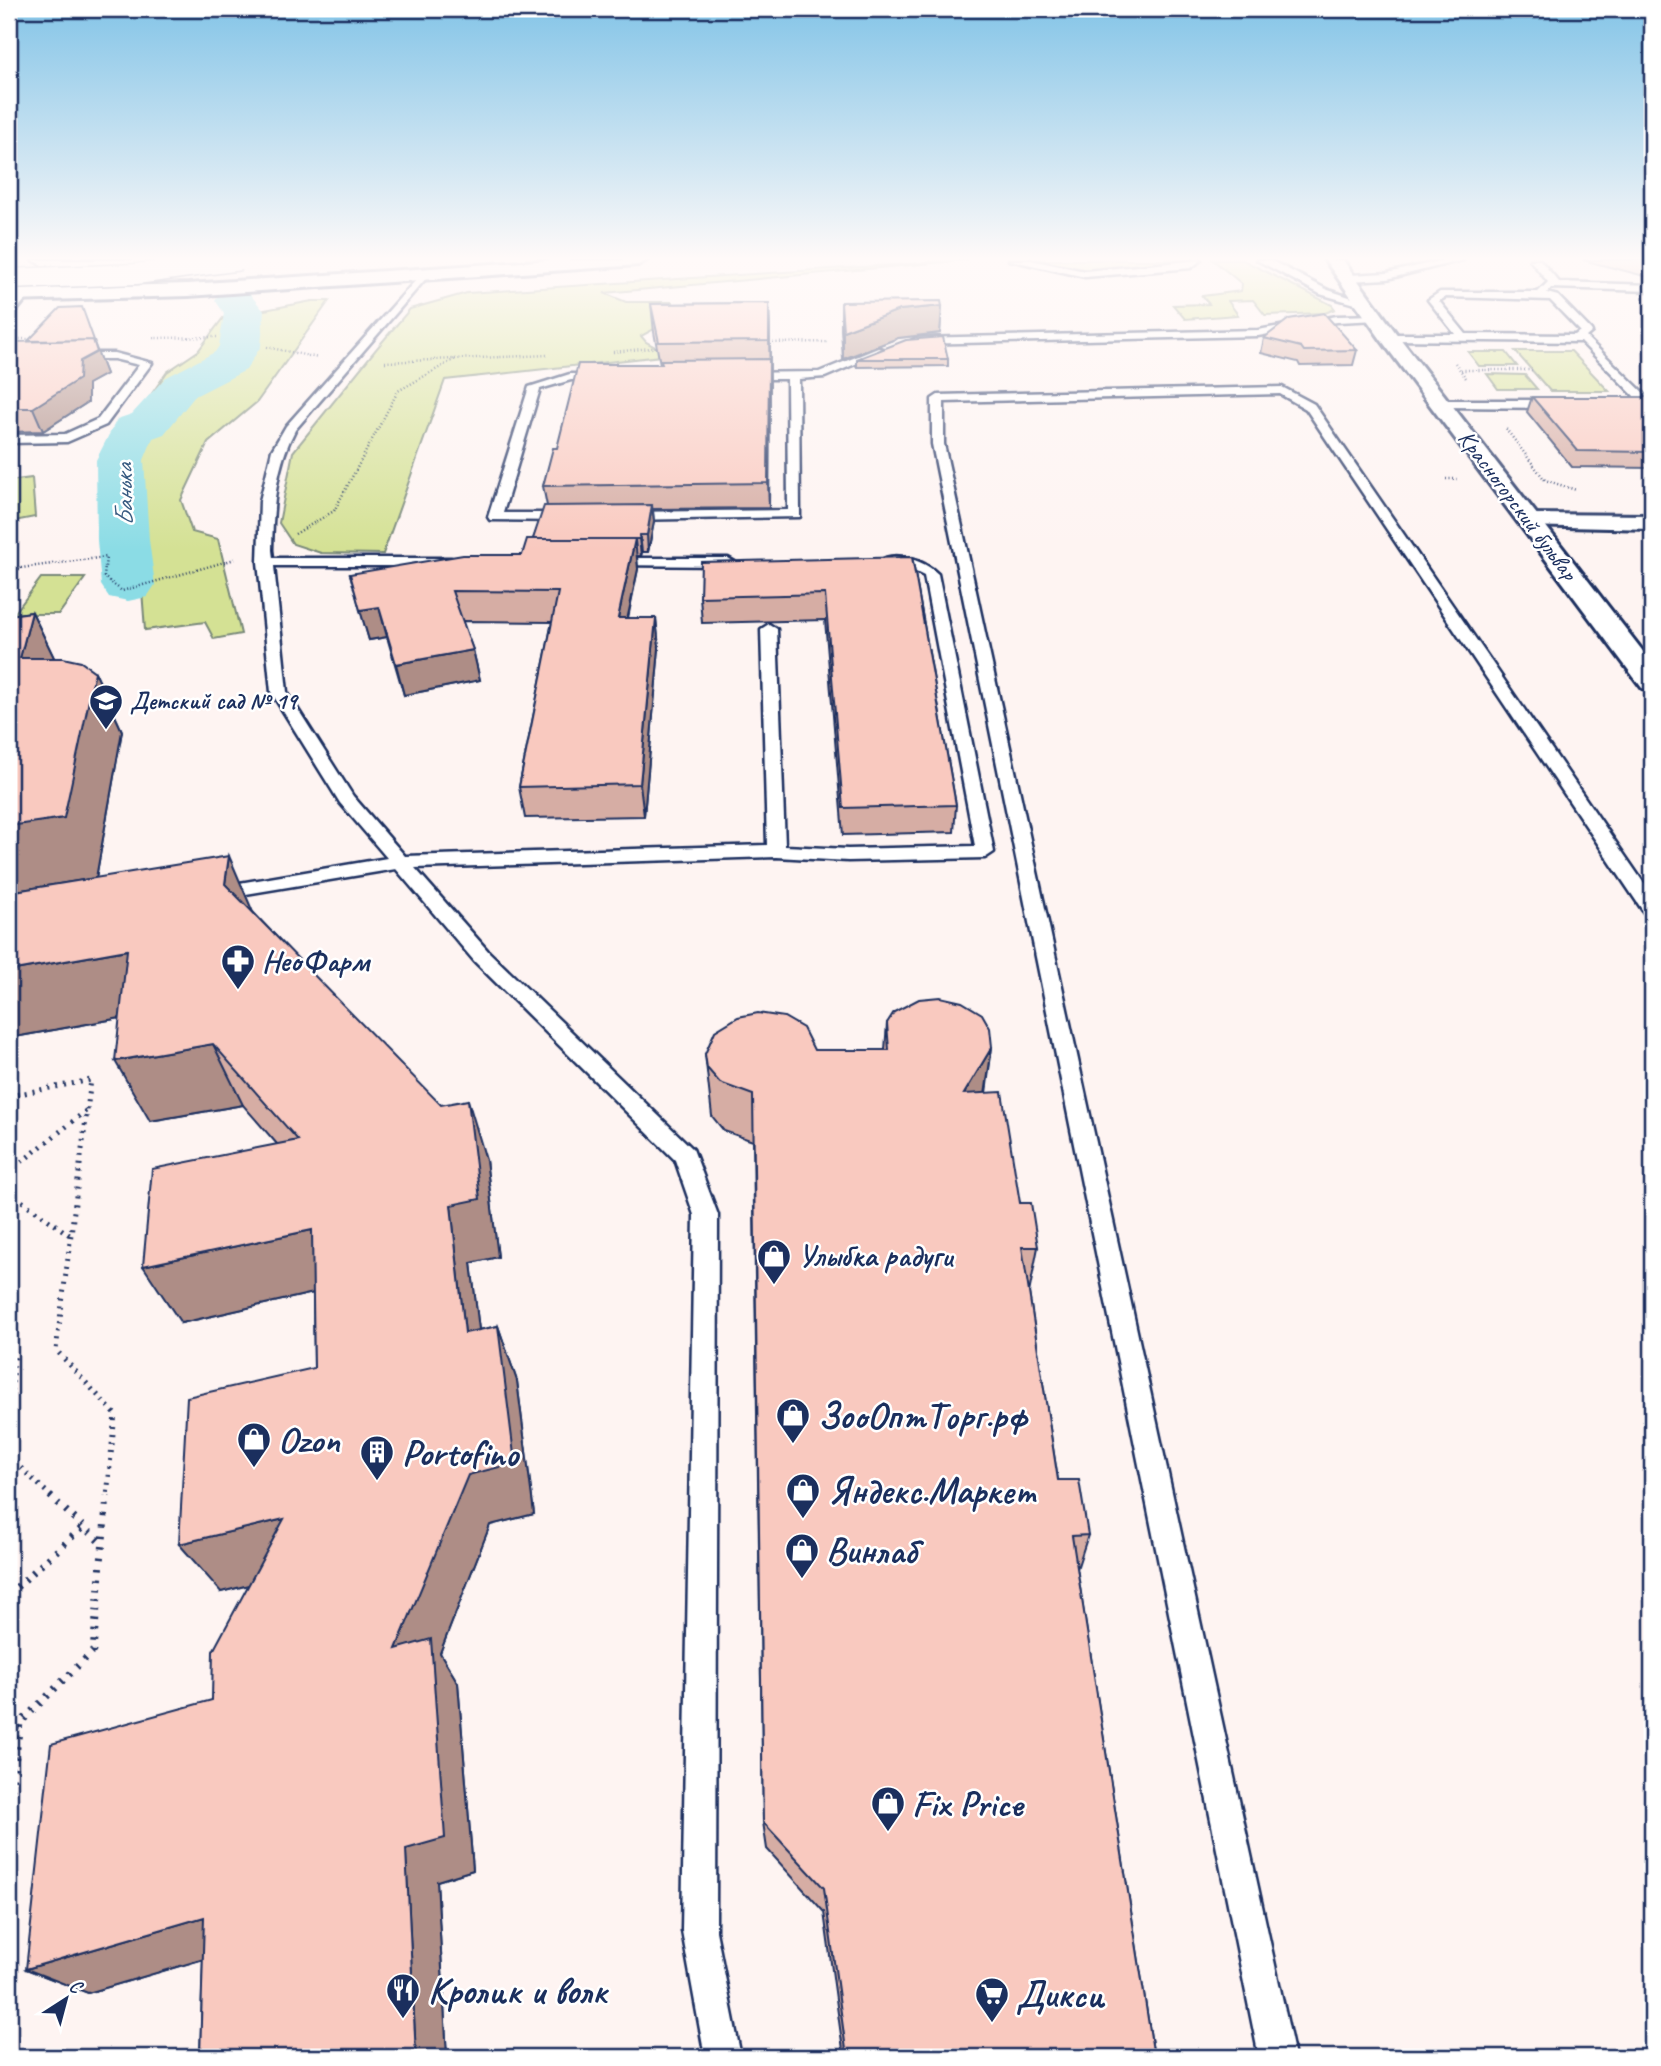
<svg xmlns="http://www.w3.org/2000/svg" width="1661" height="2066" font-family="Caveat,sans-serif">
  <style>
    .green { fill: #d4e194; stroke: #788879; stroke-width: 2 }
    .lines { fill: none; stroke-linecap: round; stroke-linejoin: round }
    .river { fill: #8bdce5; fill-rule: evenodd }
    .service-casing { stroke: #1b2f5e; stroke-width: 5 }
    .minor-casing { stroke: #1b2f5e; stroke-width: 6 }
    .tertiary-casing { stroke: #1b2f5e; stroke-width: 6 }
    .secondary-casing { stroke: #1b2f5e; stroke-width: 6 }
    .primary-casing { stroke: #1b2f5e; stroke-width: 6 }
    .path-far2 { stroke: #1b2f5e; stroke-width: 2.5; stroke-dasharray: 1 2.5; stroke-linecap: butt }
    .path-far1 { stroke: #1b2f5e; stroke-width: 5; stroke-dasharray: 2 6; stroke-linecap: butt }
    .path { stroke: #1b2f5e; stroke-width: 7; stroke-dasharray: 2.5 8; stroke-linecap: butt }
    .service { fill: #fff; fill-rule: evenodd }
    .minor { fill: #fff; fill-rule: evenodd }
    .tertiary { fill: #fff; fill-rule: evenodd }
    .secondary { fill: #fff; fill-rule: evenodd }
    .primary { fill: #fff; fill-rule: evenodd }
    .primary-bridge-casing { stroke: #1b2f5e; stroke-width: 23; stroke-linecap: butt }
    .primary-bridge { stroke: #fff; stroke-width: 20 }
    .wall { fill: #d6ada4; stroke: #1b2f5e; stroke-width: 2 }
    .shaded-wall { fill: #ae8d86; stroke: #1b2f5e; stroke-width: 2 }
    .building { fill: #f9c9bf; stroke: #1b2f5e; stroke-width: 2 }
    .labels { text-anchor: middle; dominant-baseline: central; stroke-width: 5; stroke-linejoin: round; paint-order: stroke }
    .far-street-label { font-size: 24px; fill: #1b2f5e; stroke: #fff }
    .far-poi-label { font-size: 24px; font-weight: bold; fill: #1b2f5e; stroke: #fff; text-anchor: start }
    .far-water-label { font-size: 26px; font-style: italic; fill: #375a80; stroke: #fff }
    .poi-label { font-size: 30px; font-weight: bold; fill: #1b2f5e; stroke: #fff; text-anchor: start }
    .near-poi-label { font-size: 37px; font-weight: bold; fill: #1b2f5e; stroke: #fff; text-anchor: start }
  </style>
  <rect width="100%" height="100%" fill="#fef4f2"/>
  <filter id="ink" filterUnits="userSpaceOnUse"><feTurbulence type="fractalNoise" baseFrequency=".0143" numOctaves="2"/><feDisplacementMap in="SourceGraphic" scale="14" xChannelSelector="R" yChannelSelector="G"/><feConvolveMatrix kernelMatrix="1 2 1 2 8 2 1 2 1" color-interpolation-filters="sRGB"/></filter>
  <g filter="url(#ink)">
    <path class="green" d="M967,260l-363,33 22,9h46l-1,18 -30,16 5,6 24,13 -225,25 -62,174 -62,-1 -28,-9 -14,-21 14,-71 84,-104 33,-39 57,-16z
      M1027,260h155l-6,4 -86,6 -22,-1z
      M1213,260h30l89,45 3,4 -10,4 -60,2 -12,-15 -25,1 10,14 -53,4 -12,-14 36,-1 -7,-8 39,-5 1,-7z
      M312,301h17l-72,101 -49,41 -27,57 11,32 26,7 23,95 -27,5 -9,-17 -60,8 -10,-134 -32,-21 24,-46 40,-57 31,-21 25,-33z
      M1515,351h56l38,40h-59z
      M1468,352h38l11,14h-38z
      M1487,374l38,1 12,14h-39z
      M32,478l3,39 -26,5v-41z
      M41,578h44l-26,36h-45z"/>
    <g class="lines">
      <path class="river" d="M234,288l14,4 16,19 -3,35 -15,24 -51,26 -31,38 -11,4 -9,22 5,80 6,45 -8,12 -19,4 -19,-4 -8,-12 -4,-45 -1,-80 21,-41 15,-5 33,-36 50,-26 4,-6 5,-33 -9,-13 5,-8z"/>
      <g class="service-casing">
        <path id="service" d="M1009,260h21l55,11 116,-11 -10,8 -106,9z
          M1257,260h13l58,30 43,14 -5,3 -46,-13z
          M1444,260h19l-76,19 -38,2 -5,-3 5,-3 38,-2z
          M1530,260h10l19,22 93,3v6l-101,-3 -4,5 11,3 33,34 1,2 -6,5 65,63v6h-29v-6l15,-1 -56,-57 -192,-2 -5,-3 5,-3h66l-27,-34 12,-8h98l10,-10zM1446,297l104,3 30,31 -5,4 -109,-1 -27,-33z
          M424,271l5,3 -1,2 -133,154c-20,37 -22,79 -23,120l1,8h178l7,4 -7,4h-177l13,126 66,104 52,60 362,-11 -6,-216 8,-5 8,5 8,217 63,3 127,-3 -51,-270 -20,-10 -23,-1 -2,-3c15,-13 46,-1 59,12l56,278 -9,6 -137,3 -72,-4 -361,11 74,84 204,197 25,66 -2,716 25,126h-36l-23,-126 12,-716 -19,-55 -200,-198 -79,-93 -180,30 -7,-2 -2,-4 2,-4 7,-2 171,-29 -47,-55 -69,-111 -13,-130 2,-61 12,-51 14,-24z
          M1375,315l4,1v4l-42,2 -79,14 -342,8 -5,-3 5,-3 342,-8 79,-14z
          M878,348l10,2 -63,27 -26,2 1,138 -175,3 -7,-4 7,-4 163,-2 -1,-131h-46l-6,-3 6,-3 78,-1z
          M114,353l38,10 -46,62 -39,17 -58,1v-8l56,-1 33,-15 41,-54 -25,-6h-44l-6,-3 6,-3z
          M570,374h34l6,3 -6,3h-33l-31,9 -37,124h65l7,4 -7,4 -78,-1 -2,-3 41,-130z
          M1282,387l32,17 338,491v20l-7,-1 -339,-505 -26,-15 -336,8v42l351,1613h-36l-327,-1613v-45l6,-4z
          M1441,400h118l6,4 -6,4 -122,-1 -2,-3z
          M610,558h118l7,4 -7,4 -123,-1 -2,-3z"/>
      </g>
      <g class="minor-casing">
        <path id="minor" d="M20,289l9,6 -13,16 -7,2v-17z"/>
      </g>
      <g class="tertiary-casing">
        <path id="tertiary" d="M1531,514l121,1v14l-130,-3 -3,-5 3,-5z"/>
      </g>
      <g class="secondary-casing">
        <path id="secondary" d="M1325,260h18l53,73 256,330v28l-10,-3 -260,-347z"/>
      </g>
      <g class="primary-casing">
        <path id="primary" d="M33,260h153l6,5 -9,5 -141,-5z
          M552,260h95l-9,5 -450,31 -179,5v-12l179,-5z"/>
      </g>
      <path class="path-far2" d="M153,338l65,-1
        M9,339h27
        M766,343l62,-1
        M267,347l51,11
        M613,352l47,-5
        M385,362l163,-7
        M1455,363l11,15
        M1461,370h71
        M1506,429l39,51 31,10
        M1446,479h11
        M295,534l39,-23 64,-120 57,-32
        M9,565l12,3 -12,8
        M21,568l85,-11 -2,20 18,14 113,-32"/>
      <path class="path-far1" d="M9,1096l82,-16 -35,270 59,64 -8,83
        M9,1172l78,-62
        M9,1192l62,44
        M9,1352l6,5 -6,59
        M9,1457l43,40"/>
      <path class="path" d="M50,1496l52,48
        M9,1594l74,-67
        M9,1734l10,-10
        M9,1811l11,-88 73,-72 14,-155"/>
      <use href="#service" class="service"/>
      <use href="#minor" class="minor"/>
      <use href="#tertiary" class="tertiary"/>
      <use href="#secondary" class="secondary"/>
      <use href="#primary" class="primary"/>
      <g class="primary-bridge-casing">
        <path id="primary-bridge" d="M9,279l127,-5 105,-14"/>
      </g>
      <use href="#primary-bridge" class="primary-bridge"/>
    </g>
    <path class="wall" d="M1583,260h69v18z
      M841,302l101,4 -2,27 -42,5 -55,21 -2,-29z
      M769,303l1,27 -1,178 -116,1 1,13 -6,30h-6l-1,4h-4l1,13 -10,49h28l3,30 -15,168 -119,2 -6,-31 33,-165 -90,-1 11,29 7,30 -76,15 -17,-58 -18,3 -19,-66 172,-19 11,-16 14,-33 -4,-20 14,-38 103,-84 -6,-32 -3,-28z
      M1264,338l93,12 -4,15 -53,1 -2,-4 -37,-9z
      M9,342l88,9 9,23 -18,10v18l-45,29 -34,1z
      M857,359h91v7l-91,1z
      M1532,397l120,3v68l-80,-1 -45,-55z
      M912,557l44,248 -2,27 -111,3 -18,-215 -123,3 -2,-26z
      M32,612l22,46 41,14 27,59 -26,147 157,34 233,248 12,97 -27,6 8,67 19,-4 19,55 17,133 -44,11 -50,128 18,30 15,187 -36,11 10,176h-247l3,-98 -115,34 -62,-24 186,-269 37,-115 -28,7 93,-224 -1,-75 -132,30 96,-179 -34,-39 -93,16 -30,-103 -111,20v-423z
      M887,1023l105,24 -6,46 34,110 18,44 -9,46 29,187 30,55 -11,34 77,488h-310l-20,-145 -57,-63 -4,-27 -10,-681 -29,-10 -12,-15 -7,-62 180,-4z"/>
    <path class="shaded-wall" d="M769,303l1,27v40l-1,-29z
      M942,306l-2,27 -42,5 -55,21v-28l56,-21z
      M93,340l13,34 -18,10v18l-45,29 -10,-23z
      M769,359l1,22 -1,127 -1,-25z
      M652,505l2,17 -6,30 -1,-17z
      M640,535l2,17 -1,4 -2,-17z
      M635,539l3,30 -17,79 -3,-30z
      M379,607l8,30 -18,3 -9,-30z
      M32,612l28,58 -40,-12z
      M656,618l3,30 -15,168 -4,-32z
      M473,650l7,30 -76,15 -8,-31z
      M95,672l27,59 -26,147 -87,14v-66z
      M229,856l26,61 -30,-33z
      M127,950l32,61 -150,27v-67z
      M213,1044l30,61 -93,16 -35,-60z
      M992,1047l-7,48 -21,-1z
      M468,1100l18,60 12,97 -27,6 15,125 -21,-55 -14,-128z
      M312,1230l28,57 -159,36 -38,-57z
      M498,1326l19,55 17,133 -44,11 -50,128 18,30 15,187 -36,11 10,176h-31l-20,-408z
      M284,1519l35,48 -98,25 -42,-48z
      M204,1917l48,28 -164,48 -62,-24z"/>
    <path class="building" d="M941,301l1,5 -43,4 -56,21 -2,-29z
      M769,303v38l-110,1 -8,-38z
      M82,307l13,36 -2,-3 -65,1 32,-33z
      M1324,313l33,37 -53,1 -3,-4 -37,-9 25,-19z
      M943,337l5,22h-91l49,-19z
      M93,340l4,12 -17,9 -1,18 -46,29h-24v-66z
      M769,359l-1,124 -225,3 10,-38h4l21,-84h84l-1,-4z
      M1532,397h118l2,3v52l-74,-1z
      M652,505l-5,30h-7l-1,4h-106l11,-33z
      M527,539h108l-17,79h38l-16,166 -121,3 39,-195 -106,-1 21,59 -77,14 -17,-57 -19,3 -10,-36 113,-19h59z
      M912,557l44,248 -113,3 -18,-214 -125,3 1,-35z
      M32,612l-12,46h43l18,4 14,10 -31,146 -55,8v-211z
      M229,856l-4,28 216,221 27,-5 12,99 -29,6 14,128 33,-7 17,137 -47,12 -72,174 35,-10 14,199 -39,11 10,208h-216l4,-140 -178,52 25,-225 161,-44 1,-49 71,-132 -105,25 8,-147 127,-29 -2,-138 -169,36 9,-97 146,-29 -85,-96 -98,17 12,-111 -118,21v-79z
      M940,997l22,5 20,12 8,14 2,19 -28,47 38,-2 18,111h11l7,44h-16l36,233h21l9,55 -16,1 82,521h-307l-23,-169 -61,-66 -10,-727 -33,-12 -13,-15 -2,-14 10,-23 23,-14 20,-4 26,4 19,11 11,22h75l-2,-27 7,-11 25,-13z"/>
  </g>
  <linearGradient id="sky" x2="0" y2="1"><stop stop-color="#83c4e7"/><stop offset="0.47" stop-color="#fffaf9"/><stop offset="1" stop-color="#fffaf9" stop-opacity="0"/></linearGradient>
  <rect width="1661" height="550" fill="url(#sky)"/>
  <defs>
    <g id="school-pin" transform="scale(1.75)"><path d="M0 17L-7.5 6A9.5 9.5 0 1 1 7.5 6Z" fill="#1b2f5e" stroke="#fff"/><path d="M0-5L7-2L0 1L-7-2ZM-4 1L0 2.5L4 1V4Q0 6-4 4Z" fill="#fff"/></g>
    <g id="pharmacy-pin" transform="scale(1.75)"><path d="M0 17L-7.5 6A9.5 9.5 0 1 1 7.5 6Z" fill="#1b2f5e" stroke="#fff"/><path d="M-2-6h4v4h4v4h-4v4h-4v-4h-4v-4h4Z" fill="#fff"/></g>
    <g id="shop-pin" transform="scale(1.75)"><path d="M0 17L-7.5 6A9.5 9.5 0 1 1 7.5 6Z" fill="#1b2f5e" stroke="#fff"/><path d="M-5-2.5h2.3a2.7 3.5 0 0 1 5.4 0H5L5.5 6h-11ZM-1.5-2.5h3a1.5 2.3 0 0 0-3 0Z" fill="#fff"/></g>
    <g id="building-pin" transform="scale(1.75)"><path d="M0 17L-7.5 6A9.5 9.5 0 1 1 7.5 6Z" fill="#1b2f5e" stroke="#fff"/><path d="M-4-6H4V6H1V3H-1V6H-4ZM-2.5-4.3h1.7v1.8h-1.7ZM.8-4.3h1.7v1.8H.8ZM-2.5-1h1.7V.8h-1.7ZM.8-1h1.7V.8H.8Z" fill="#fff"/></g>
    <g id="restaurant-pin" transform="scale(1.75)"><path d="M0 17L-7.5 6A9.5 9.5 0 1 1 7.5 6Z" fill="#1b2f5e" stroke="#fff"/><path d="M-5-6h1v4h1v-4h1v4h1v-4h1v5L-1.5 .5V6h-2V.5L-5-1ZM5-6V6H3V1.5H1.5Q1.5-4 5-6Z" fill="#fff"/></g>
    <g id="supermarket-pin" transform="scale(1.75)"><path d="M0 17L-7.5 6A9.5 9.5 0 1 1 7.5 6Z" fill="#1b2f5e" stroke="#fff"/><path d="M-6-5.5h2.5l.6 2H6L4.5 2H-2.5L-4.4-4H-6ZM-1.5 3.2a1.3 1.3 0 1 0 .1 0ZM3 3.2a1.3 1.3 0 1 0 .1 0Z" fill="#fff"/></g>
  </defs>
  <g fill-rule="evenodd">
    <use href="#school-pin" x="106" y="701"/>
    <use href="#pharmacy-pin" x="238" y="961"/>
    <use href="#shop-pin" x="774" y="1256"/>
    <use href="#shop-pin" x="793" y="1415"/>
    <use href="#shop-pin" x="254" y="1439"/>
    <use href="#building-pin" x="377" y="1452"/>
    <use href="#shop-pin" x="803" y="1490"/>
    <use href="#shop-pin" x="802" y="1550"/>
    <use href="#shop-pin" x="888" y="1803"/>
    <use href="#restaurant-pin" x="403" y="1990"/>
    <use href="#supermarket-pin" x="992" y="1994"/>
  </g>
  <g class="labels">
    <g class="far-street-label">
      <text transform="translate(1518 505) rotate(53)">Красногорский бульвар</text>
    </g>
    <g class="far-poi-label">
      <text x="130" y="701">Детский сад № 19</text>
    </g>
    <g class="far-water-label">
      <text transform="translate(124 495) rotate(-91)">Банька</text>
    </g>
    <g class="poi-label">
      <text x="262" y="961">НеоФарм</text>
      <text x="798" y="1256">Улыбка радуги</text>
    </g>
    <g class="near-poi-label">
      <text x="818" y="1415">ЗооОптТорг.рф</text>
      <text x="278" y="1439">Ozon</text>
      <text x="402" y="1452">Portofino</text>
      <text x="828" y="1490">Яндекс.Маркет</text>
      <text x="826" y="1550">Винлаб</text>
      <text x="912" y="1803">Fix Price</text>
      <text x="428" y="1990">Кролик и волк</text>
      <text x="1016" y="1994">Дикси</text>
    </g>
  </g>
  <rect width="1661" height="2066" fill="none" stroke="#fff" stroke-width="35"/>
  <rect x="18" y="18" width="1626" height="2031" fill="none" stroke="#1b2f5e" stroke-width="2.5" filter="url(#ink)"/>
  <g transform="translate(66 1999) rotate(36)" stroke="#ffffff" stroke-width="5" paint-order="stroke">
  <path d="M0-5L12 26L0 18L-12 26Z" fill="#1b2f5e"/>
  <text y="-10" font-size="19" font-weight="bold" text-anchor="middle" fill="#1b2f5e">С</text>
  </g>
</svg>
